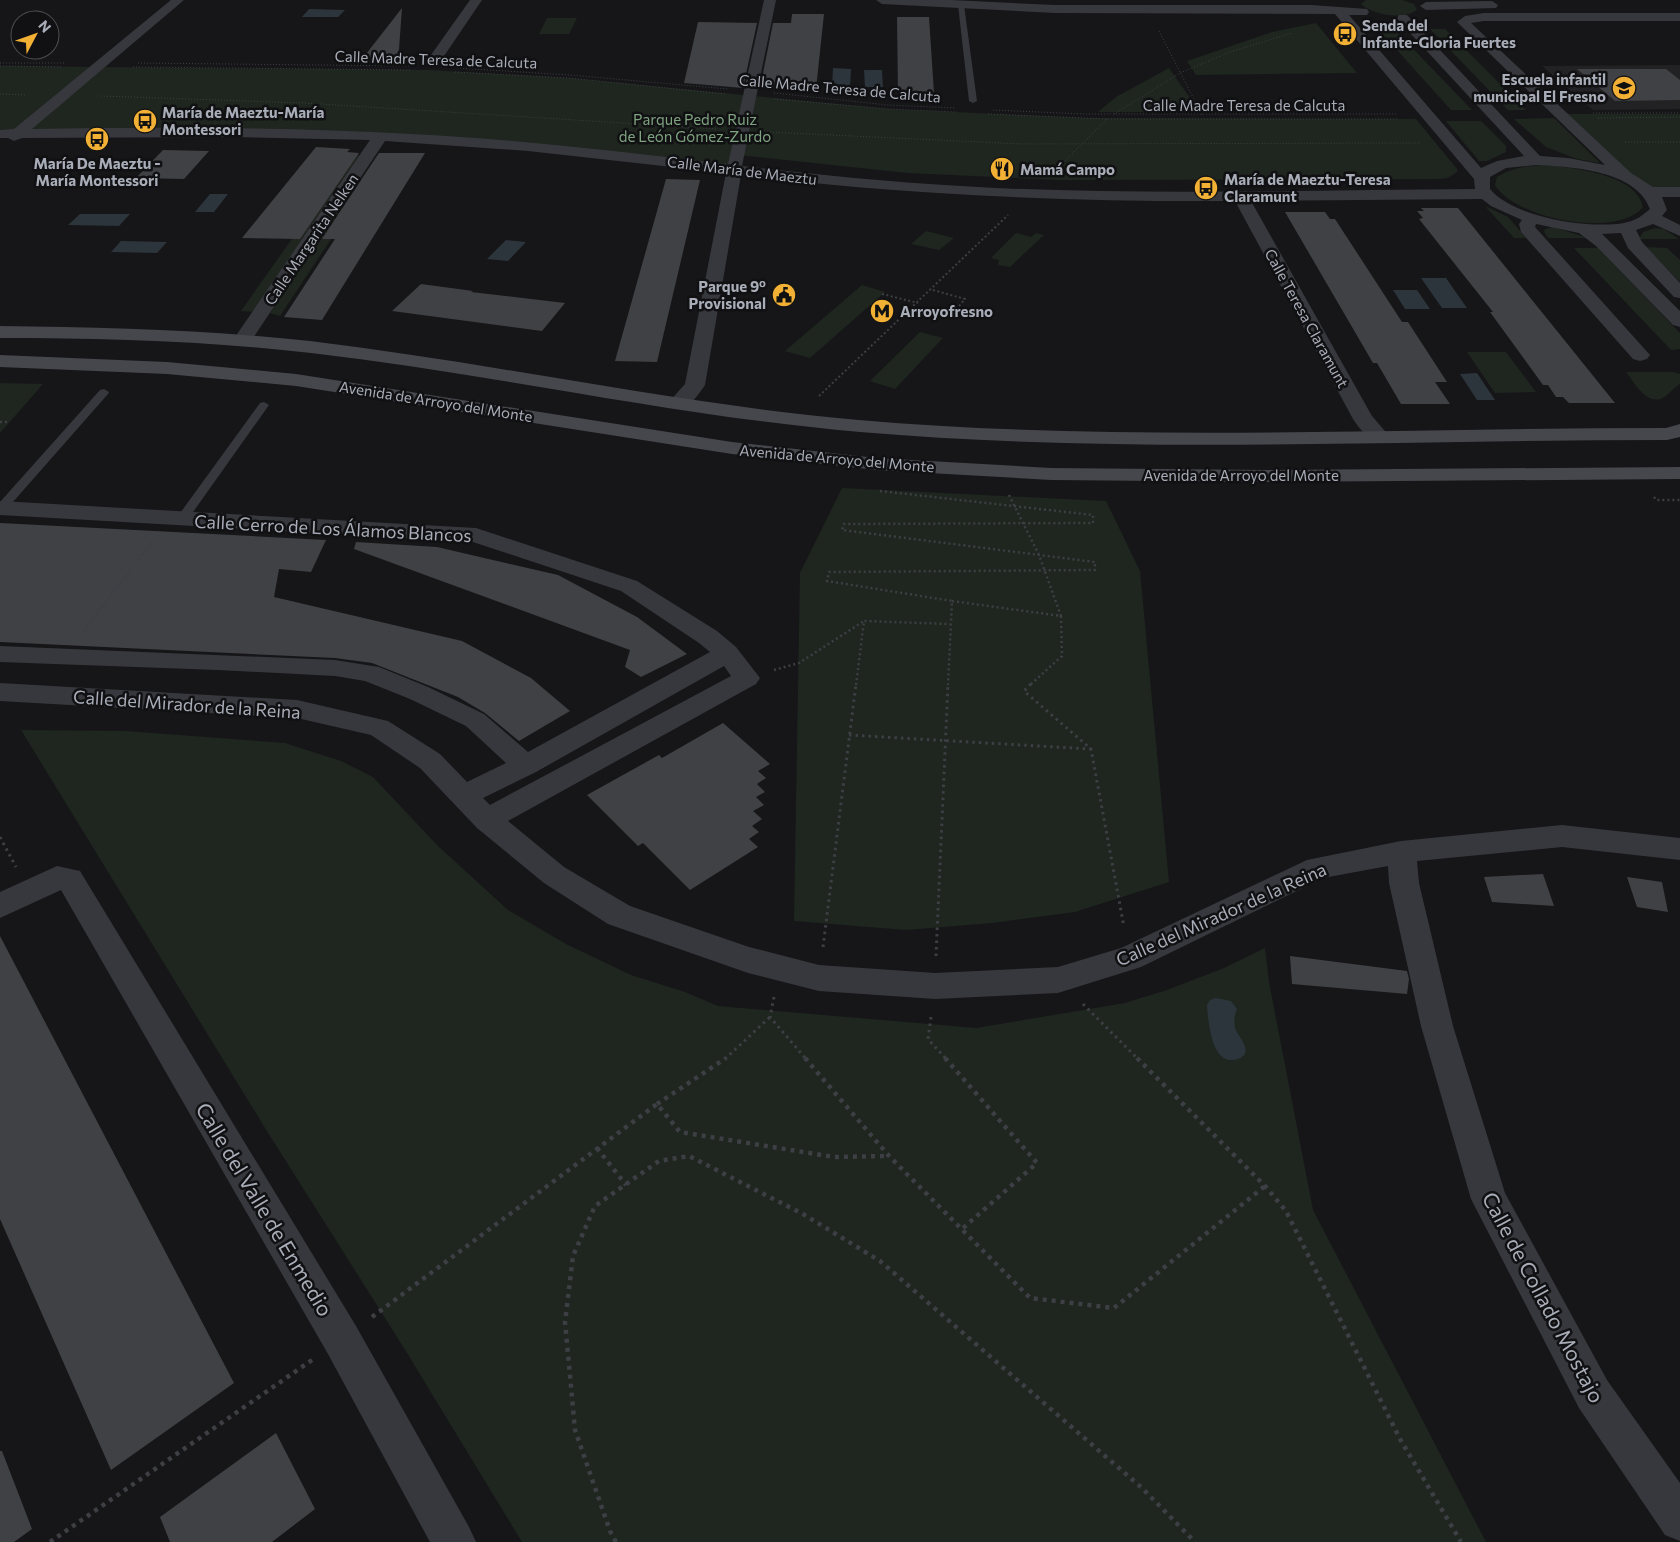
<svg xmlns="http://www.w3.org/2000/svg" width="1680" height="1542" font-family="Commissioner,sans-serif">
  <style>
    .built { fill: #222225 }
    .green { fill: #1e261f }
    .water { fill: #2c353c }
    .building { fill: #404145 }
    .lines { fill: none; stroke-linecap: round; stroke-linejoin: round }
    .path-far4 { stroke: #3d3f44; stroke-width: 1; stroke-dasharray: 1 2; stroke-linecap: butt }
    .path-far3 { stroke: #3d3f44; stroke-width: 2; stroke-dasharray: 2 2.5; stroke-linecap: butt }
    .path-far2 { stroke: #3d3f44; stroke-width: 2.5; stroke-dasharray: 2 3; stroke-linecap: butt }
    .path-far1 { stroke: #3d3f44; stroke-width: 3; stroke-dasharray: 2.5 4; stroke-linecap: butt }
    .path { stroke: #3d3f44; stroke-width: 4.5; stroke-dasharray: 4 5; stroke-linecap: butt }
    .lane { fill: #37383d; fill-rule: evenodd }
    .street { fill: #37383d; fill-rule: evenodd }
    .secondary { fill: #45474d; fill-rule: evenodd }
    .labels { text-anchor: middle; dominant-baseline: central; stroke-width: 5; stroke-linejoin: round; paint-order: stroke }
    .far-poi-label { font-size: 15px; font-weight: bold; fill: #a8adb8; stroke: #111113; text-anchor: start }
    .far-street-label { font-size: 15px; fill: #a8adb8; stroke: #111113 }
    .far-park-label { font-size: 15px; fill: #7fa381; stroke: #111113 }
    .street-label { font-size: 18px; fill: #a8adb8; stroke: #111113 }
    .near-street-label { font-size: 21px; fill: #a8adb8; stroke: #111113 }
  </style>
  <rect width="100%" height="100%" fill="#161618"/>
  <path class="built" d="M1680,65v44l-87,1 -51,-44z"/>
  <path class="green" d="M1366,0h36l12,4 3,6c-14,10 -41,5 -54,-4l-2,-2z
    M547,18h30l-8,16h-30z
    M1316,23l41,50 -161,2 -9,-14 85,-29z
    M1378,29h16l78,81h-21z
    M1430,29h15l81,81h-18z
    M0,66l429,4 140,8 320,31 197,9 330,1 41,50v3l-9,6 -10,1 -378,1 -153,-7 -169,-18 -4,15 -97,-12 -293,-23 -344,-1z
    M1169,68l31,44h-102l18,-15z
    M1560,114h120v78h-29z
    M1554,118l46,45 -23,-4 -31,-12 -32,-28z
    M1446,121h35l25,25v6l-19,9h-8z
    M351,155h9l-106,157 -13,-1z
    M377,156h9l-106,160 -10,-3z
    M1546,165c27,3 91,9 97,42 -26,32 -128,12 -148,-22l2,-8c16,-10 31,-11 49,-12z
    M1485,206l23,11 18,21h-12z
    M1553,227l35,11h-40l-4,-6 1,-3z
    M1655,228l9,1 15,10h-40l4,-7z
    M926,231l28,7 -15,12 -28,-6z
    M1016,233l15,4 5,-4 8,2 -34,32 -12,-2 1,-5 -8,-2z
    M1645,247l22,1 13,12v22z
    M1574,248h24l82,85v16l-9,1z
    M862,285l23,7 -75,66 -25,-7z
    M920,332l23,6 -48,51 -25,-8z
    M1467,352h39l30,40 -41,1z
    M1626,372h47l7,2v10c-7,4 -13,13 -20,15 -15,4 -26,-17 -34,-27z
    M0,383l43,1 -43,49z
    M842,488l264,13 34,70 29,311 -94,30 -83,11 -86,7 -112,-9 6,-348z
    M21,730l104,1 160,12 56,18 32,16 64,68 71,65 58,34 65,31 54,17 33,14 258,22 149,-25 42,-13 57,-22 41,-20 4,34 44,228 173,332h-964l-118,-194 -139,-220z"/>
  <path class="water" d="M309,9l36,1 -7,7h-36z
    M833,68l18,1 -1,19h-18z
    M864,70h18l1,17h-18z
    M210,194h18l-14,18h-19z
    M80,214h50l-11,12 -51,-1z
    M506,240l20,2 -18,19 -21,-2z
    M121,241l46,1 -10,11 -46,-1z
    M1421,278h25l21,30h-25z
    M1393,290h24l13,19h-25z
    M1477,373l18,27h-18l-17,-26z
    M1216,998l15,3 6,8c-3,6 -3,13 -2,19 3,9 19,23 5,30 -3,2 -8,2 -11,2 -18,-3 -21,-40 -22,-55l3,-5z"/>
  <path class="building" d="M402,8l-4,55h-39z
    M792,14h32l-8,75 -56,-1 13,-65h18z
    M897,17h32l5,76 -36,-1z
    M698,22l59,1 -14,65 -59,-5z
    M1577,69h89l14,11v20l-65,1z
    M316,147l34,2 -3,3 12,1 -59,86 -58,-1z
    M163,150l46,1 -25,28 -48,-1z
    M379,153h46l-103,167 -38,-3 51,-78h-13z
    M666,179l34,1 -43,182 -42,-1z
    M1421,208h37l157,195h-46l-6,-6h-7l-8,-12h-5l-53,-73h3l-74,-93 4,-1 -6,-7h7z
    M1285,212h40l5,7h5l67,103h6l39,60h-12l15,22h-49l-24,-41h-4z
    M421,284l52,7 -2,1 94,11 -23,28 -150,-20z
    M0,523l326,17 -15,32 -32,-3 -5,28 188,44 69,37 39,33 -51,30 -34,-28 -27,-16 -86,-34 -37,-5 -335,-16z
    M356,542l81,5 121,28 79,42 50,37 -46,23 -16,-10 5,-17 -276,-101z
    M723,723l47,41 -12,7 8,7 -9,6 8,8 -9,5 8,8 -11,6 9,8 -10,7 7,6 -10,7 9,8 -68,43 -47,-47 -5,3 -51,-51 72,-40 3,3z
    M1543,874l11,32 -62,-4 -8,-25z
    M1627,877l35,5 6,30 -31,-5z
    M0,936l234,447 -123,87 -111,-251z
    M1290,956l117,15 2,8 -2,15 -115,-10z
    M276,1433l39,76 -43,33h-102l-10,-25z
    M0,1451h2l30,78 -18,13h-14z"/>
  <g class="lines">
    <path class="path-far4" d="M1159,31l43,84
      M0,63h66
      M138,63l271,3
      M0,66l61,1
      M133,67l278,3
      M457,68l113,7 158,14
      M455,72l114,6 156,16
      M774,93l114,12 67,3
      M0,94l27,1
      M101,96l204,7 413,26
      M774,99l115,10 68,3
      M993,110l91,4h313
      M1593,113h87
      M988,114l119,5h292
      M1114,114l66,-41 50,-21 62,-19
      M1598,118l82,-1
      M767,132l255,12 399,-1
      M1625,142h55
      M1055,171l52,-52"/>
    <path class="path-far3" d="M933,290l32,9 -10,12
      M882,294l36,9
      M819,396l189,-181"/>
    <path class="path-far2" d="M0,422h10
      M880,491l213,24v8l-249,1 -2,6 253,32v8l-266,2 -2,9 125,20 -4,84
      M1009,495l30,60 22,61
      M1654,497l2,3h24
      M952,601l109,15 1,40 -32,29
      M84,631l69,-90
      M774,670l25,-7 65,-42
      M856,685l8,-64 86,3"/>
    <path class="path-far1" d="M1031,684l-7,7 67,58 33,178
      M849,735l242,14
      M0,837l16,30
      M823,947l33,-263
      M936,956l12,-272
      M774,997l-4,20 36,42
      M1083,1004l55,55
      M931,1017l-3,22 18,20
      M725,1059l45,-42"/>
    <path class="path" d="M805,1058l84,98 141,142 84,10 151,-122
      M945,1058l92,105 -75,66
      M1137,1058l128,128 21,25 114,228 61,103
      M657,1104l69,-46
      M597,1148l29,37
      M372,1317l285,-213 23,28 154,25 55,-1
      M50,1542l262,-182
      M616,1542l-6,-11 -35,-101 -10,-108 8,-66 22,-50 64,-45 30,-5 114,58 77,47 262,227 53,54"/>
    <path class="lane" d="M961,3l3,2 13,96 -4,2 -4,-2 -11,-96z
      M104,389l5,3 -1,2 -103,117h-5v-9l100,-112z
      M264,402l5,3 -83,117h-8l-2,-3 2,-3 82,-113z"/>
    <path class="street" d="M171,0h13l-152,129c127,-2 253,-2 379,5 106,5 211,18 317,30l36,-164h12l-34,166c84,10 168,18 253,22 160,7 320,2 480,1l-1,-10 -139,-165 -280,-1 -173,-9 -6,-4h75l104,5h256l56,4 2,3 -2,3h-18l132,153 16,-7 27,-5 -125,-135 -2,-3 2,-3h8l133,141 28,2 37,7 -148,-143 8,-6 19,-3h196v8h-196l-13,2 160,150 22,14h27v10h-18l5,13 -5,6 18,9v11l-27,-12 -17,6 6,12 38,41v15l-6,-1 -46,-49 -7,-15 -19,1 78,77v16l-7,-2 -77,-79 -17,-13 -43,-9 -1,3 115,128 -3,4 -7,2 -7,-2 -112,-127 -2,-8 3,-4 -31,-14 -9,-7 -231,2 121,215 18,21 -3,4c-15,4 -26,-10 -34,-22l-118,-218c-167,1 -328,-6 -494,-26l-36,210c-9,13 -17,26 -34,22l-3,-4 17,-19 41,-211 -198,-22 -143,-10 -136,203 -7,2 -7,-2 -2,-4 137,-200 -135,-3 -213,1 -8,3 -6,-3h-8v-8l14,-1zM1536,165c36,2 100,5 114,44 -8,7 -15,12 -26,14 -35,6 -110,-5 -134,-34v-12l16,-9z
      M470,0h12l-44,65h-10l-2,-3z
      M1492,1l6,4 -2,3 -70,2 -6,-4 6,-4z
      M0,501l476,27 161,53 80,50 19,16 24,31 -4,6 -248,137 56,46 66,39 119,41 70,18 116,8 123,-6 63,-19 186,-88 94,-19 161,-16 118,13v22l-118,-13 -145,14 2,22 34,143 52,167 102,187 73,103v58l-15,-6 -86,-127 -108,-209 -50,-173 -32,-143 -1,-17 -65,12 -182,89 -83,26 -123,6 -116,-8 -71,-18 -140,-49 -64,-41 -67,-55 -57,-60 -49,-33 -74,-17 -297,-17v-18l297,17 91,21 52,33 27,28 39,-19 -40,-37 -56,-27 -45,-18 -30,-5 -117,-6 -218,-8v-16l335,14 44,7 49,20 56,27 44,38 182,-100 -11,-9 -78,-52 -148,-49 -473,-27zM724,666l7,10 -241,129 -7,-7 53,-26z
      M57,866l23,5 276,455 113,201 7,15h-46l-102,-188 -267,-464 -61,28v-26z"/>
    <path class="secondary" d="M0,326c104,1 207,4 310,15 184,22 365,63 549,79 268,23 538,8 807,8l14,-4v13l-13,3c-269,0 -539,15 -807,-8 -185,-16 -366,-58 -549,-79 -104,-12 -207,-15 -311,-15z
      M0,355l167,7 129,12 436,68 144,16 175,10 216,2 413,-3v12l-413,3 -216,-2 -175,-10 -144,-16 -436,-68 -129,-12 -167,-7z"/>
  </g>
  <defs>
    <g id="bus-disc" transform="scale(1.25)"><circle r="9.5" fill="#f2b134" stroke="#111113"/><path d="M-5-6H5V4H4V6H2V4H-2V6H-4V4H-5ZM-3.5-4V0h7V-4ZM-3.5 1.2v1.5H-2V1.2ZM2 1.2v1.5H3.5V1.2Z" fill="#111"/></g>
    <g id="school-disc" transform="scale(1.25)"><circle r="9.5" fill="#f2b134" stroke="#111113"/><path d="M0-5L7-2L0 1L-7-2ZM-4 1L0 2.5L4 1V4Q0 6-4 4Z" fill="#111"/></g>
    <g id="restaurant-disc" transform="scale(1.25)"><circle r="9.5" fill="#f2b134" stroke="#111113"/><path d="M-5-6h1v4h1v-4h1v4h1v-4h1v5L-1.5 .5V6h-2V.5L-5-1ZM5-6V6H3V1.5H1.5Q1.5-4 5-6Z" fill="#111"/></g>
    <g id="civic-disc" transform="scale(1.25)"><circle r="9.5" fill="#f2b134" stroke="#111113"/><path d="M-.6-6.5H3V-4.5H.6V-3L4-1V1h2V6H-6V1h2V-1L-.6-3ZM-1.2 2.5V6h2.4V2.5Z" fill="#111"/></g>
    <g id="metro-disc" transform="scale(1.25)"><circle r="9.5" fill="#f2b134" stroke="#111113"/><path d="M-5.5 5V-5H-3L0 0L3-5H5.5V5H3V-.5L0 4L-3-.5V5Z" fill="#111"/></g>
  </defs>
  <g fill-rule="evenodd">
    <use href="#bus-disc" x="1345" y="34"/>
    <use href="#school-disc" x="1624" y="88"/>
    <use href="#bus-disc" x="145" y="121"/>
    <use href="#bus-disc" x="97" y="139"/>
    <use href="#restaurant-disc" x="1002" y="169"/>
    <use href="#bus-disc" x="1206" y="188"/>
    <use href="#civic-disc" x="784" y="295"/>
    <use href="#metro-disc" x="882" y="311"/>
  </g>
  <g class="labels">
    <g class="far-poi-label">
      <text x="1362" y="25">Senda del<tspan x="1362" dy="17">Infante-Gloria Fuertes</tspan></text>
      <text x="1606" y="79" text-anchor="end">Escuela infantil<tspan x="1606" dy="17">municipal El Fresno</tspan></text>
      <text x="162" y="112">María de Maeztu-María<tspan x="162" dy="17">Montessori</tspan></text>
      <text x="97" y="163" text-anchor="middle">María De Maeztu -<tspan x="97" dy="17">María Montessori</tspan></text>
      <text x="1020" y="169">Mamá Campo</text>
      <text x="1224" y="179">María de Maeztu-Teresa<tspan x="1224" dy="17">Claramunt</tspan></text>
      <text x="766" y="286" text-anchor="end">Parque 9º<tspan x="766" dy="17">Provisional</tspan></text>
      <text x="900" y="311">Arroyofresno</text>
    </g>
    <g class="far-street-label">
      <text transform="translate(436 59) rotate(2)">Calle Madre Teresa de Calcuta</text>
      <text transform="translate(840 88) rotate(5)">Calle Madre Teresa de Calcuta</text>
      <text x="1244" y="105">Calle Madre Teresa de Calcuta</text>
      <text transform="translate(742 170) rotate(7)">Calle María de Maeztu</text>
      <text transform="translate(311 239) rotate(-56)">Calle Margarita Nelken</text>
      <text transform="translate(1307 318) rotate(61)">Calle Teresa Claramunt</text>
      <text transform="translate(436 401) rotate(9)">Avenida de Arroyo del Monte</text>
      <text transform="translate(837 458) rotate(5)">Avenida de Arroyo del Monte</text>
      <text x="1241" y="475">Avenida de Arroyo del Monte</text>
    </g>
    <g class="far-park-label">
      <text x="695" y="119">Parque Pedro Ruiz<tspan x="695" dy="17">de León Gómez-Zurdo</tspan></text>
    </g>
    <g class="street-label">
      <text transform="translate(333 528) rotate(3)">Calle Cerro de Los Álamos Blancos</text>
      <text transform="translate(187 704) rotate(4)">Calle del Mirador de la Reina</text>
      <text transform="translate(1221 914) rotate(-24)">Calle del Mirador de la Reina</text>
    </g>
    <g class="near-street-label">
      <text transform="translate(265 1209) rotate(59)">Calle del Valle de Enmedio</text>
      <text transform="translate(1544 1297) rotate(62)">Calle de Collado Mostajo</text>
    </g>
  </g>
  <g transform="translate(35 35) rotate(49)"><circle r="24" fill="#111113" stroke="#4d4f55"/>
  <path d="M0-4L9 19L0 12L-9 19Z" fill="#f2b134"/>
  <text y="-8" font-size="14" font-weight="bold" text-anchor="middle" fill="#a8adb8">N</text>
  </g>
</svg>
